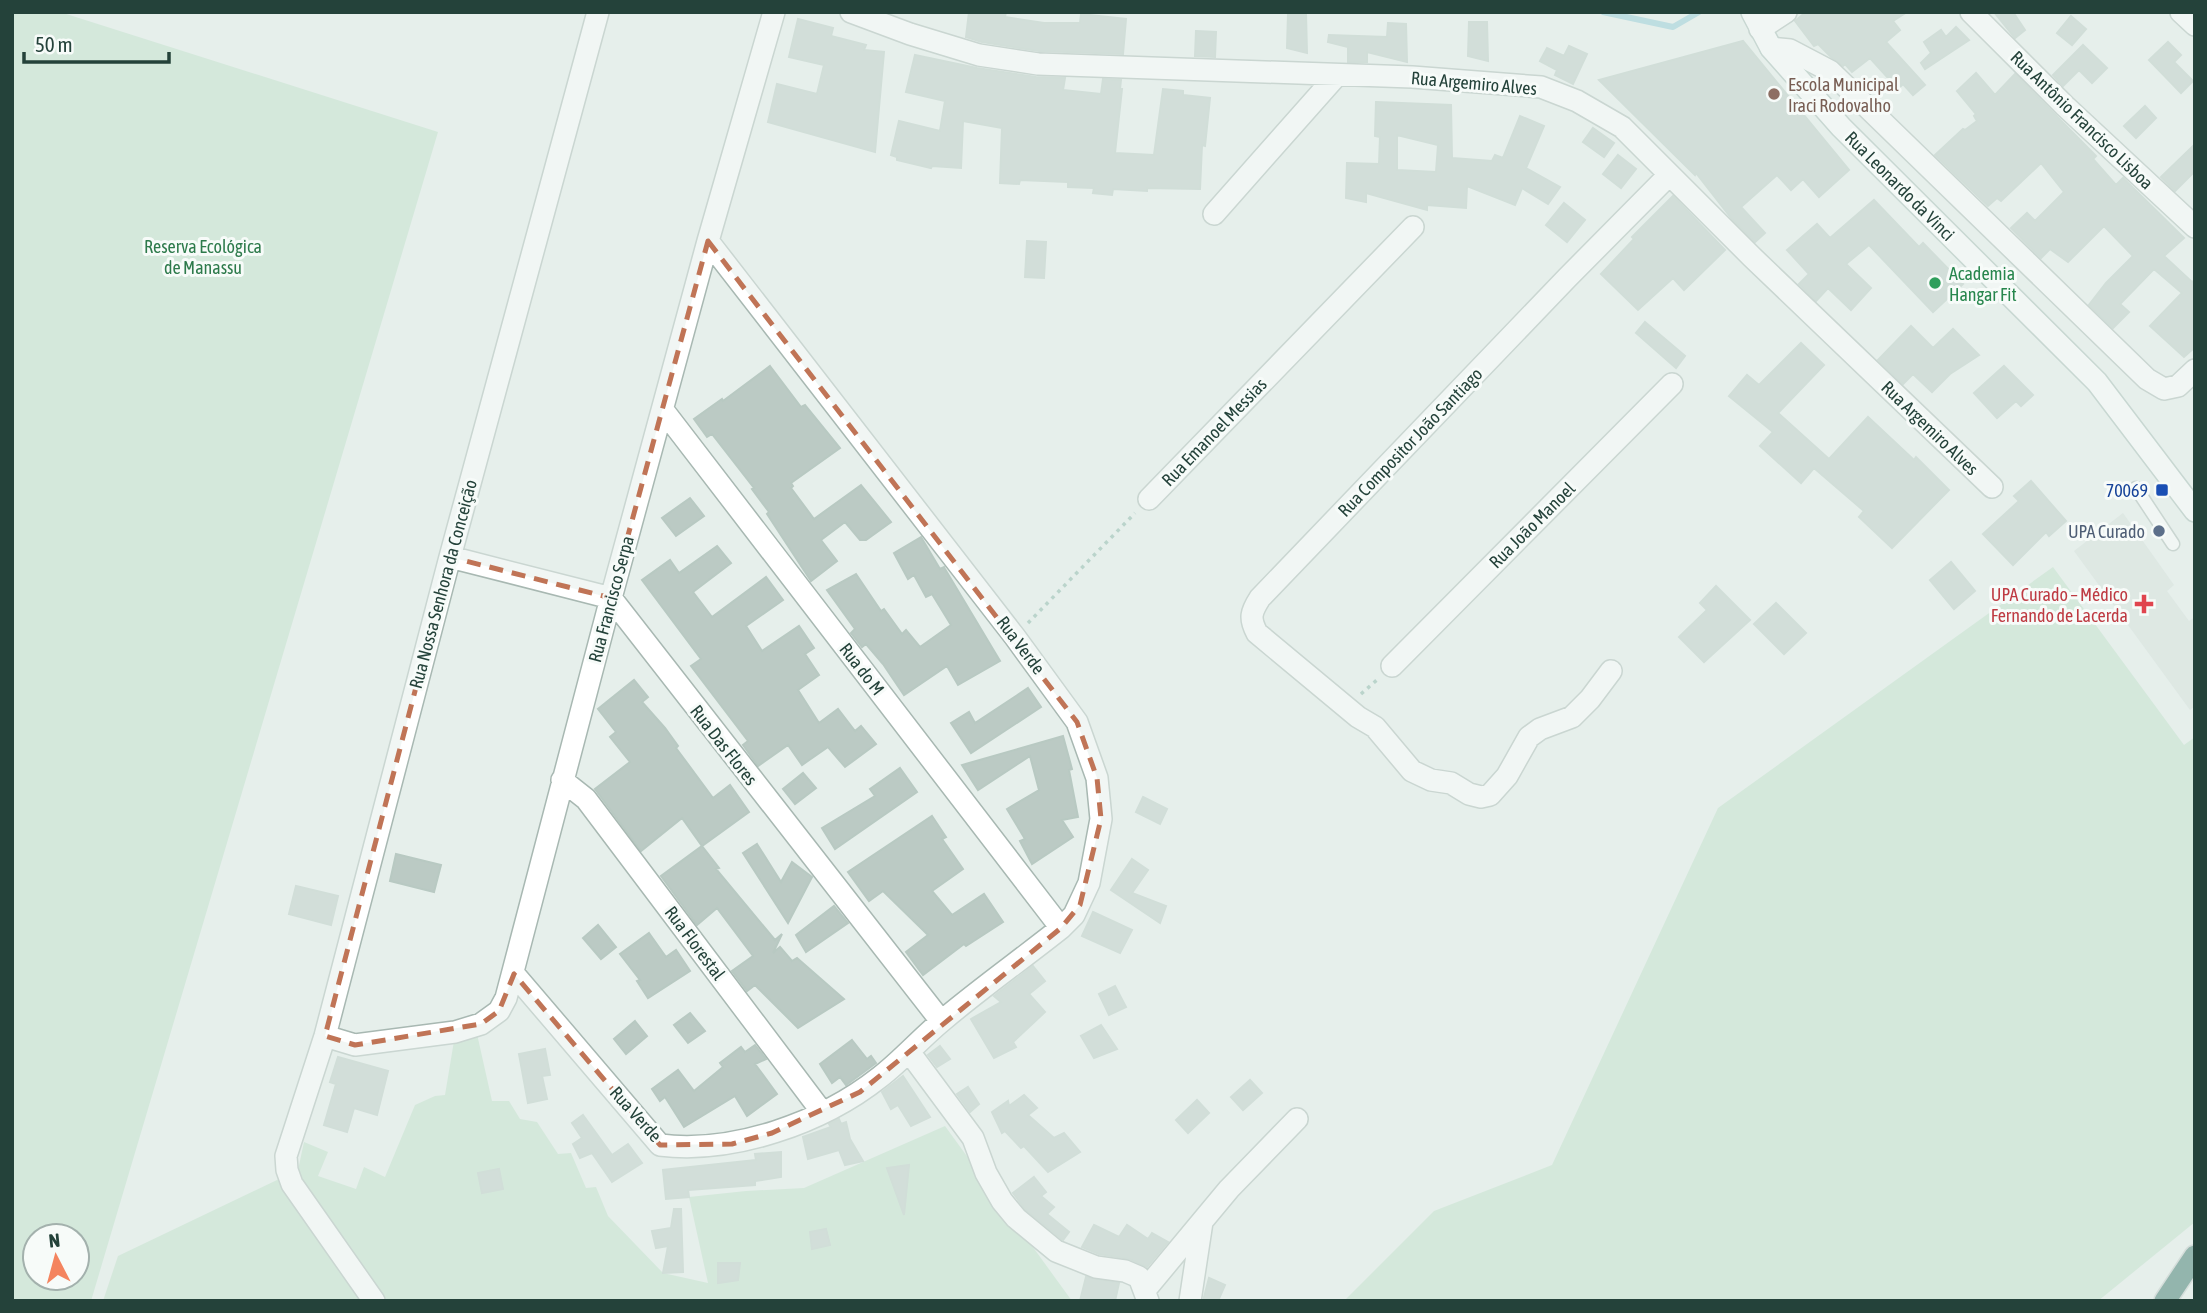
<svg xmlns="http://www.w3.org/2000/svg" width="2207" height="1313" font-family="'Asap Condensed',sans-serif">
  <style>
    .built { fill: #d4dfda }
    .green { fill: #bfe0c8; fill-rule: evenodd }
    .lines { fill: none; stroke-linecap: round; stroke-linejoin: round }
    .stream { stroke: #8ec9d4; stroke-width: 6 }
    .building { fill: #bbcac4; stroke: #b8c9c2; stroke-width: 2; fill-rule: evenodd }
    .lane-casing { stroke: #a8b8b2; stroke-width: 15 }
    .street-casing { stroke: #a8b8b2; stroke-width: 24 }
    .secondary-casing { stroke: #a4bbb3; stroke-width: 24 }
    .highway-casing { stroke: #c2cac8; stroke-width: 24 }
    .path { stroke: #86b3a5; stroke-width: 3.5; stroke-dasharray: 3.5 5; stroke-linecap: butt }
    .lane { stroke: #fff; stroke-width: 12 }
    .street { stroke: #fff; stroke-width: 21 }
    .secondary { stroke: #fff; stroke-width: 21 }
    .highway { stroke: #2f6f62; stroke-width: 21 }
    .marked { fill: none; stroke: #c07456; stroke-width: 5; stroke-dasharray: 14 9; stroke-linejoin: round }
    .education-dot { fill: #8d6e63; stroke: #f7fbf9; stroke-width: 2.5 }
    .leisure-dot { fill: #2e9e5b; stroke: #f7fbf9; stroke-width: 2.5 }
    .transit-dot { fill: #1a4fb4; stroke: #f7fbf9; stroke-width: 2.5 }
    .service-dot { fill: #5c6f8a; stroke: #f7fbf9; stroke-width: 2.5 }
    .health-dot { fill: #e0444e; stroke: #f7fbf9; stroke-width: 2.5 }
    .labels { text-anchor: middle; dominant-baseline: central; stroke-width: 6; stroke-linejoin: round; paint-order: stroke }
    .street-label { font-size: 18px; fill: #24423a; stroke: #f7fbf9 }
    .education-label { font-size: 18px; fill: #785e54; stroke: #f7fbf9; text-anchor: start }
    .park-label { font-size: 18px; fill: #2d7a4b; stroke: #f7fbf9 }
    .leisure-label { font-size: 18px; fill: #27864d; stroke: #f7fbf9; text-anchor: start }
    .transit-label { font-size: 18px; fill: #164399; stroke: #f7fbf9; text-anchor: end }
    .service-label { font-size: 18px; fill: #4e5e75; stroke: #f7fbf9; text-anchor: end }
    .health-label { font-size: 18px; fill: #be3a42; stroke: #f7fbf9; text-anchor: end }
  </style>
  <rect width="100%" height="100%" fill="#e6efeb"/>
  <path class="built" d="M2123,513l51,72 -7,6 22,30 6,-4v89l-5,4 -116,-159z"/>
  <path class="green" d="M12,12h48l378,120 -347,1169h-79zM35,1236h42v42h-42z
    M2053,567l131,178 11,-8v485l-97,79h-754l90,-90 118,-46 166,-357z
    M477,1034l15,67h17l11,18 17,3 21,32 13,-1 15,35 10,-1 12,29 55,57 45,10 -19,-86 57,-6 58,-3 141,-62 127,175h-969l15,-45 180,-86 6,-28 24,10 -10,24 38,13 8,-22 21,10 30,-72 20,-9 10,-1 9,-54z"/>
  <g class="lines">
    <path class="stream" d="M1603,12l70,15 26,-15"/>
  </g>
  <path class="building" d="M969,12h37l-1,5 39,6h36l1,-9 45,5 -3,35 -84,-3 -57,-9 -16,-5z
    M1806,12h101l-14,9 7,9 -14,12 39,43 -12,10 -10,-11 -5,5 -28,-31 -18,14 -7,-8 -2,2 -12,-9 -13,-13 -4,2 -19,-25z
    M1994,12h19l12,18 -10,8z
    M1288,14h18l1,39 -20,-5z
    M2071,16l15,13 -14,16 -15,-12z
    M798,19l35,9 -2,8 35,9 -2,5 20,2 -9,100 -107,-30 9,-38 40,10 7,-29 -35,-8z
    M1469,22h18l1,39 -20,-5z
    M1388,23l18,1 1,38 -40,-10v10h-19v-15l-20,-5 1,-7 58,2z
    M1956,27l13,13 -44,29 -4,-6 10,-10 -7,-11 17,-12 5,7z
    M1196,31l20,1 -1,25 -20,-1z
    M1743,41l106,129 -30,27 -16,-18 -12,11 -14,-15 -36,32 24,26 -10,9 -23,-23 -36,-46 -1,2 -96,-95z
    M2168,42l13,13 -7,7 19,19 -12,12 -32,-33z
    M2083,45l24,23 -15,15 -13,-13 -16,16 -10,-11z
    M1569,46l18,8 -14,30 -18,-9 2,-5 -17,-9 7,-13 17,8z
    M915,55l62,13 59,9 29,1 -2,12 38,4 2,-15 18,1 -1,9h2l-7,64 39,2 9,-66 20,2v4l27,3 -5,48 -3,-1 -2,44 -53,-1v3l-34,-2 -1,6 -19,-2 1,-5 -26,-1v-5l-48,-2 -1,4 -19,-1 2,-55 -39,-7 -2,47 -29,-2 -1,2 -34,-8v-3l-6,-2 8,-34 41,10 5,-30 -39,-9z
    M1976,73l19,22 20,-21 81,82 -3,3 23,26 7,-7 61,60 -20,18 28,26 3,-2v67l-11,10 -34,-31 32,-33 -28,-24 -34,35 9,8 -16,16 -24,-23 17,-22 27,-27 -29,-30 -36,36 -18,-13 -9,9 -30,-30 16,-15 8,8 29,-29 -23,-29 -40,38 -4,-3 -9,8 -53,-51 28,-26 2,1 12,-9 -3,-5 2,-2 -19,-23z
    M1376,102l75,3 1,53 40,3 3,-6 8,3 17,-42 24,10 -18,42 34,19 -12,17 -26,-16 -7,17 -48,-19 -1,22 -39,-3v5l-61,-17v9l-20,-4 1,-35 32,1 1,-27 -5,-1zM1397,135l41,10 -2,27 -39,-2z
    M2145,106l11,12 -20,20 -12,-12z
    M1593,128l21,15 -10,14 -21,-15z
    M2195,144v27l-20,20 -14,-14z
    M1618,155l18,14 -15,19 -18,-14z
    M1673,196l52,54 -41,40 -11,-12 -35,32 -37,-36 33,-35 -2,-2z
    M1874,200l45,47 4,-4 40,41 -30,28 -64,-67 -23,19 25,24 -20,22 -23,-22 -12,13 -17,-17 10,-10 -22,-24 30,-26 13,14z
    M1564,203l21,17 -18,22 -21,-17z
    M1027,241l19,1 -2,36 -19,-1z
    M1645,322l40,34 -9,12 -40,-35z
    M1911,326l22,22 20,-19 26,26 -29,19 -18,18 -19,-18 -10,10 -25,-24z
    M1801,343l23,22 -46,48 51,46 39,-42 46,43 2,-3 33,33 -57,58 -33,-31 5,-6 -50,-43 -13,15 -41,-37 13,-14 -44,-36 18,-21 12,10z
    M770,366l31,41 4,-2 35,43 -49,35 2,3 -2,2 23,31 47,-34 30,37 -25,18h-6l-15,-18 -24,18 16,21 -26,20 -44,-67 2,-2 -17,-23 2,-1 -42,-54 -5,3 -13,-18 28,-20 1,2z
    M2004,366l29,29 -12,11 -5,-5 -19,17 -23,-25z
    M2031,481l35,40 -17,15 -3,-4 -33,33 -30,-31 36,-33 -5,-5z
    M690,498l14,18 -28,20 -14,-18z
    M921,537l19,32 4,-2 1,2 55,92 -42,24 -11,-19 -43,29 -21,-31 -17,-20 -4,3 -11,-14 4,-4 -28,-39 29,-16 25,37 3,-2 18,25 4,-4 14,17 31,-22 -19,-31 -6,3 -12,-22 -6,4 -14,-26z
    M717,546l14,17 -38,29 19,25 54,-40 17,23 -37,26 16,25 37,-25 15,22 -9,6 14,21 -21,15 21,33 19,-14 17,22 6,-5 15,18 -31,23 -17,-20 -26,18 -14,-20 -30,21 -15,-21 5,-4 -57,-75 10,-7 -59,-79 28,-20 9,13z
    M1951,562l24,29 -21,18 -24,-29z
    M1716,586l34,34 -46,42 -25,-25 28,-27 -7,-7z
    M1776,603l30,30 -22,21 -30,-30z
    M634,680l14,17 -6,5 23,26 13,18 -2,2 37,50 17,-13 19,27 -47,34 -20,-28 -41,33 -46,-62 35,-27 -20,-25 6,-5 -18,-23z
    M1028,688l13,19 -70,46 -20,-30 18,-11 6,11z
    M1063,736l9,33 -3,1 9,47 -16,3 11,17 -41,27 -12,-23 5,-2 -18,-30 32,-19 -9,-34 -52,34 -16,-25z
    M900,768l17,24 -82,57 -13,-21 53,-32 -5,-7z
    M803,773l13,15 -21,16 -12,-15z
    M1143,797l24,12 -7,15 -24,-12z
    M932,816l14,21 -4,2 21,30 -31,22 20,24 32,-21 19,28 -37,24 -2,-2 -41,31 -17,-23 22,-17 -45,-44 -14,10 -21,-29z
    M757,844l24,38 11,-20 20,15 -24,46 -45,-70z
    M702,846l17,22 -3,1 59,71 7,-6 -9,19 7,-6 12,14 5,-3 47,41 -46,29 -43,-43 -8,6 -15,-20 21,-15 -36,-48 -20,17 -36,-49z
    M396,854l45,11 -7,27 -44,-11z
    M1132,859l16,11 -16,23 34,13 -6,17 -49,-33z
    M296,886l42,10 -7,29 -42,-11z
    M834,906l14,17 -42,29 -10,-17z
    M1093,912l39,18 -12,23 -38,-17z
    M598,925l18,22 -15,12 -18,-21z
    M649,933l17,24 10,-7 14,21 -42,27 -11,-17 3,-1 -20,-26z
    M1033,966l12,15 -16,13 16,18 -32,30 3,5 -22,11 -23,-39 30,-17 -7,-6z
    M1115,986l11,21 -17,8 -10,-21z
    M690,1013l15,18 -17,12 -14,-18z
    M635,1021l12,15 -21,18 -12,-15z
    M1101,1025l16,24 -23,9 -13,-22z
    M852,1040l15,19 4,-3 5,7 -30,22 -6,-8 -8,6 -12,-19z
    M755,1045l11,14 -11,5 22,30 -30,22 -12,-20 -51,31 -19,-30 -5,4 -8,-12 26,-19 16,21 29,-24 -3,-4 21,-16 4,5z
    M940,1046l10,13 -13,8 -9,-12z
    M545,1049l5,26 -8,1 5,23 -19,4 -9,-49z
    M338,1057l50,14 -11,44 -23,-7 -7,24 -23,-7 12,-41 -6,-2z
    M903,1076l27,41 -19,9 -13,-21 -7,4 -9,-17z
    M1250,1080l12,13 -19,17 -12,-13z
    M968,1087l11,17 -9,8 -13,-18z
    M1024,1095l13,13 -9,7 26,23 10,-5 16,19 -32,20 -24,-26 -3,2 -16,-17 -3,2 -10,-21 16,-11 1,5z
    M1197,1100l12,13 -21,20 -12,-13z
    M583,1115l29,40 16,-11 14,19 -30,19 -20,-29 -12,5 -7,-14 9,-6 -10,-15z
    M839,1119l2,5 5,-2 4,17 13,22 -18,4 -6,-15 -31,9 -5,-22 28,-10 -2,-3z
    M781,1152v25l-26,4v4l-67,5 1,7 -23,2 -3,-29 93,-10 -1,-6z
    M909,1165l-5,50 -17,-47z
    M499,1169l4,20 -21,4 -4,-20z
    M1034,1177l12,15 -5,4 13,11 -7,7 22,18 -6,8 -38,-31 -12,-16z
    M674,1209h7l2,63 -20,1 5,-27 -12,2 -4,-17 19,-3z
    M1094,1225l25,12 8,-12 21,14 4,-6 16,9 -21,25 -17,-8 -31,-5 -17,-7z
    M826,1229l4,16 -18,4 -2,-17z
    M718,1263h22l-2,17 -20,3z
    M1086,1277l33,6 -4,18h-35z
    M1209,1278l16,7 -7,16h-15z"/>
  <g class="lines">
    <g class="lane-casing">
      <path id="lane" d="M2136,488l37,56"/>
    </g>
    <g class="street-casing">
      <path id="street" d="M851,12l59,22 69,21 59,9 374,13 129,10 36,14 45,26 130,130 240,230
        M1971,12l94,94 130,121
        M2181,12l14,13
        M1760,29l26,-17
        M1771,48l19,2 40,21 317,308 17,10 14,-3 17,-16
        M1214,214l123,-139
        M663,410l398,518
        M1149,499l264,-272
        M450,557l161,41 330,423
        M1392,666l280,-282
        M1611,671l-21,28 -18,18 -32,12 -11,8 -22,39 -17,19 -9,2 -12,-3 -18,-11 -20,-3 -19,-9 -37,-44 -17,-10 -101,-84c-8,-15 -6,-21 3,-35l307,-320 102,-103
        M562,780l24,19 236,313
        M514,974l146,171c73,9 162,-22 220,-68 22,-17 41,-39 63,-57 38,-32 79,-61 118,-92l13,-13 15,-32 12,-64 -4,-41 -20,-56 -62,-85 -307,-396
        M325,1036l30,9 100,-13 26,-8 18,-13 7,-13 105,-400 97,-357 66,-229
        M910,1053l63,85 13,35 16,28 14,17 40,33 40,16 29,4 14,6 9,24
        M1145,1290l84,-101 68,-70
        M374,1301l-82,-117 -5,-14 -1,-14 39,-120 125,-479 148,-545
        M1190,1301l12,-79"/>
    </g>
    <g class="secondary-casing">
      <path id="secondary" d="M1752,12l19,36 70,79 256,255 98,129"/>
    </g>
    <g class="highway-casing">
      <path id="highway" d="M2165,1301l30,-45"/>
    </g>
    <path class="path" d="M1028,623l107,-110
      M1361,694l17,-15"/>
    <use href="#lane" class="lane"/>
    <use href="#street" class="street"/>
    <use href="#secondary" class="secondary"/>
    <use href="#highway" class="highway"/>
  </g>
  <path d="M0 0H2207V1313H0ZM708,241l369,481 20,56 4,41 -21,86 -19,23 -201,164 -88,41 -40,11 -72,1 -146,-171 -15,37 -18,13 -126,21 -30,-9 125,-479 161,41z" fill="#e6efeb" fill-opacity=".55" fill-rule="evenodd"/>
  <path class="marked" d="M708,241l369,481 20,56 4,41 -21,86 -19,23 -201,164 -88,41 -40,11 -72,1 -146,-171 -15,37 -18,13 -126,21 -30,-9 125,-479 161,41z"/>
  <circle class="education-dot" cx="1774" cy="94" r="7"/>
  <circle class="leisure-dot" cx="1935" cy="283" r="7"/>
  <rect class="transit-dot" x="2155" y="483" width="14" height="14" rx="3.5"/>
  <circle class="service-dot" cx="2159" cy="531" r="7"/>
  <path class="health-dot" d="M2140.5 593.5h7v7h7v7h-7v7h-7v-7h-7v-7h7z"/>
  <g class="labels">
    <g class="street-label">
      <text transform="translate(1474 83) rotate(5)">Rua Argemiro Alves</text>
      <text transform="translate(2082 120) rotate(44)">Rua Antônio Francisco Lisboa</text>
      <text transform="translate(1900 186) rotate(45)">Rua Leonardo da Vinci</text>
      <text transform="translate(1930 428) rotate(44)">Rua Argemiro Alves</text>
      <text transform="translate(1214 432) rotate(-46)">Rua Emanoel Messias</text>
      <text transform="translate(1410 442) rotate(-46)">Rua Compositor João Santiago</text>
      <text transform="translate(1532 525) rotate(-45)">Rua João Manoel</text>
      <text transform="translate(443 584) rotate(-75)">Rua Nossa Senhora da Conceição</text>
      <text transform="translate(611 599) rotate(-75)">Rua Francisco Serpa</text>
      <text transform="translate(1021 645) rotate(53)">Rua Verde</text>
      <text transform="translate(862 669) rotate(52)">Rua do M</text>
      <text transform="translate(724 745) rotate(52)">Rua Das Flores</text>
      <text transform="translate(695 943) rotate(53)">Rua Florestal</text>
      <text transform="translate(636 1114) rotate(48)">Rua Verde</text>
    </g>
    <g class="education-label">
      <text x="1788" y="84">Escola Municipal<tspan x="1788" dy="21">Iraci Rodovalho</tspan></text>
    </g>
    <g class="park-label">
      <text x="203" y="246">Reserva Ecológica<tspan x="203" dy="21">de Manassu</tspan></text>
    </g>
    <g class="leisure-label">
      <text x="1949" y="273">Academia<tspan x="1949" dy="21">Hangar Fit</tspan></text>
    </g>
    <g class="transit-label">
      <text x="2148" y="490">70069</text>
    </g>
    <g class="service-label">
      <text x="2145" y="531">UPA Curado</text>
    </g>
    <g class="health-label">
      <text x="2128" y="594">UPA Curado – Médico<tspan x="2128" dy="21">Fernando de Lacerda</tspan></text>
    </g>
  </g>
  <rect width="2207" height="1313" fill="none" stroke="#24423a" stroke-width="28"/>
  <g transform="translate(56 1257) rotate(354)"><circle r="33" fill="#f7fbf9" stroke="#a3b1ad" stroke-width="2"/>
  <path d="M0-5L12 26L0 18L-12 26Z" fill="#f4845f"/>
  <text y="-10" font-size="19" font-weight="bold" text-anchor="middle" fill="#24423a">N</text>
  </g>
  <path d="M24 52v10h145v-10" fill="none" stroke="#24423a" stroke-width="3.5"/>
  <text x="35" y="52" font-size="21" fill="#24423a" stroke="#f7fbf9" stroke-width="5" paint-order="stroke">50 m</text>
</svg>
